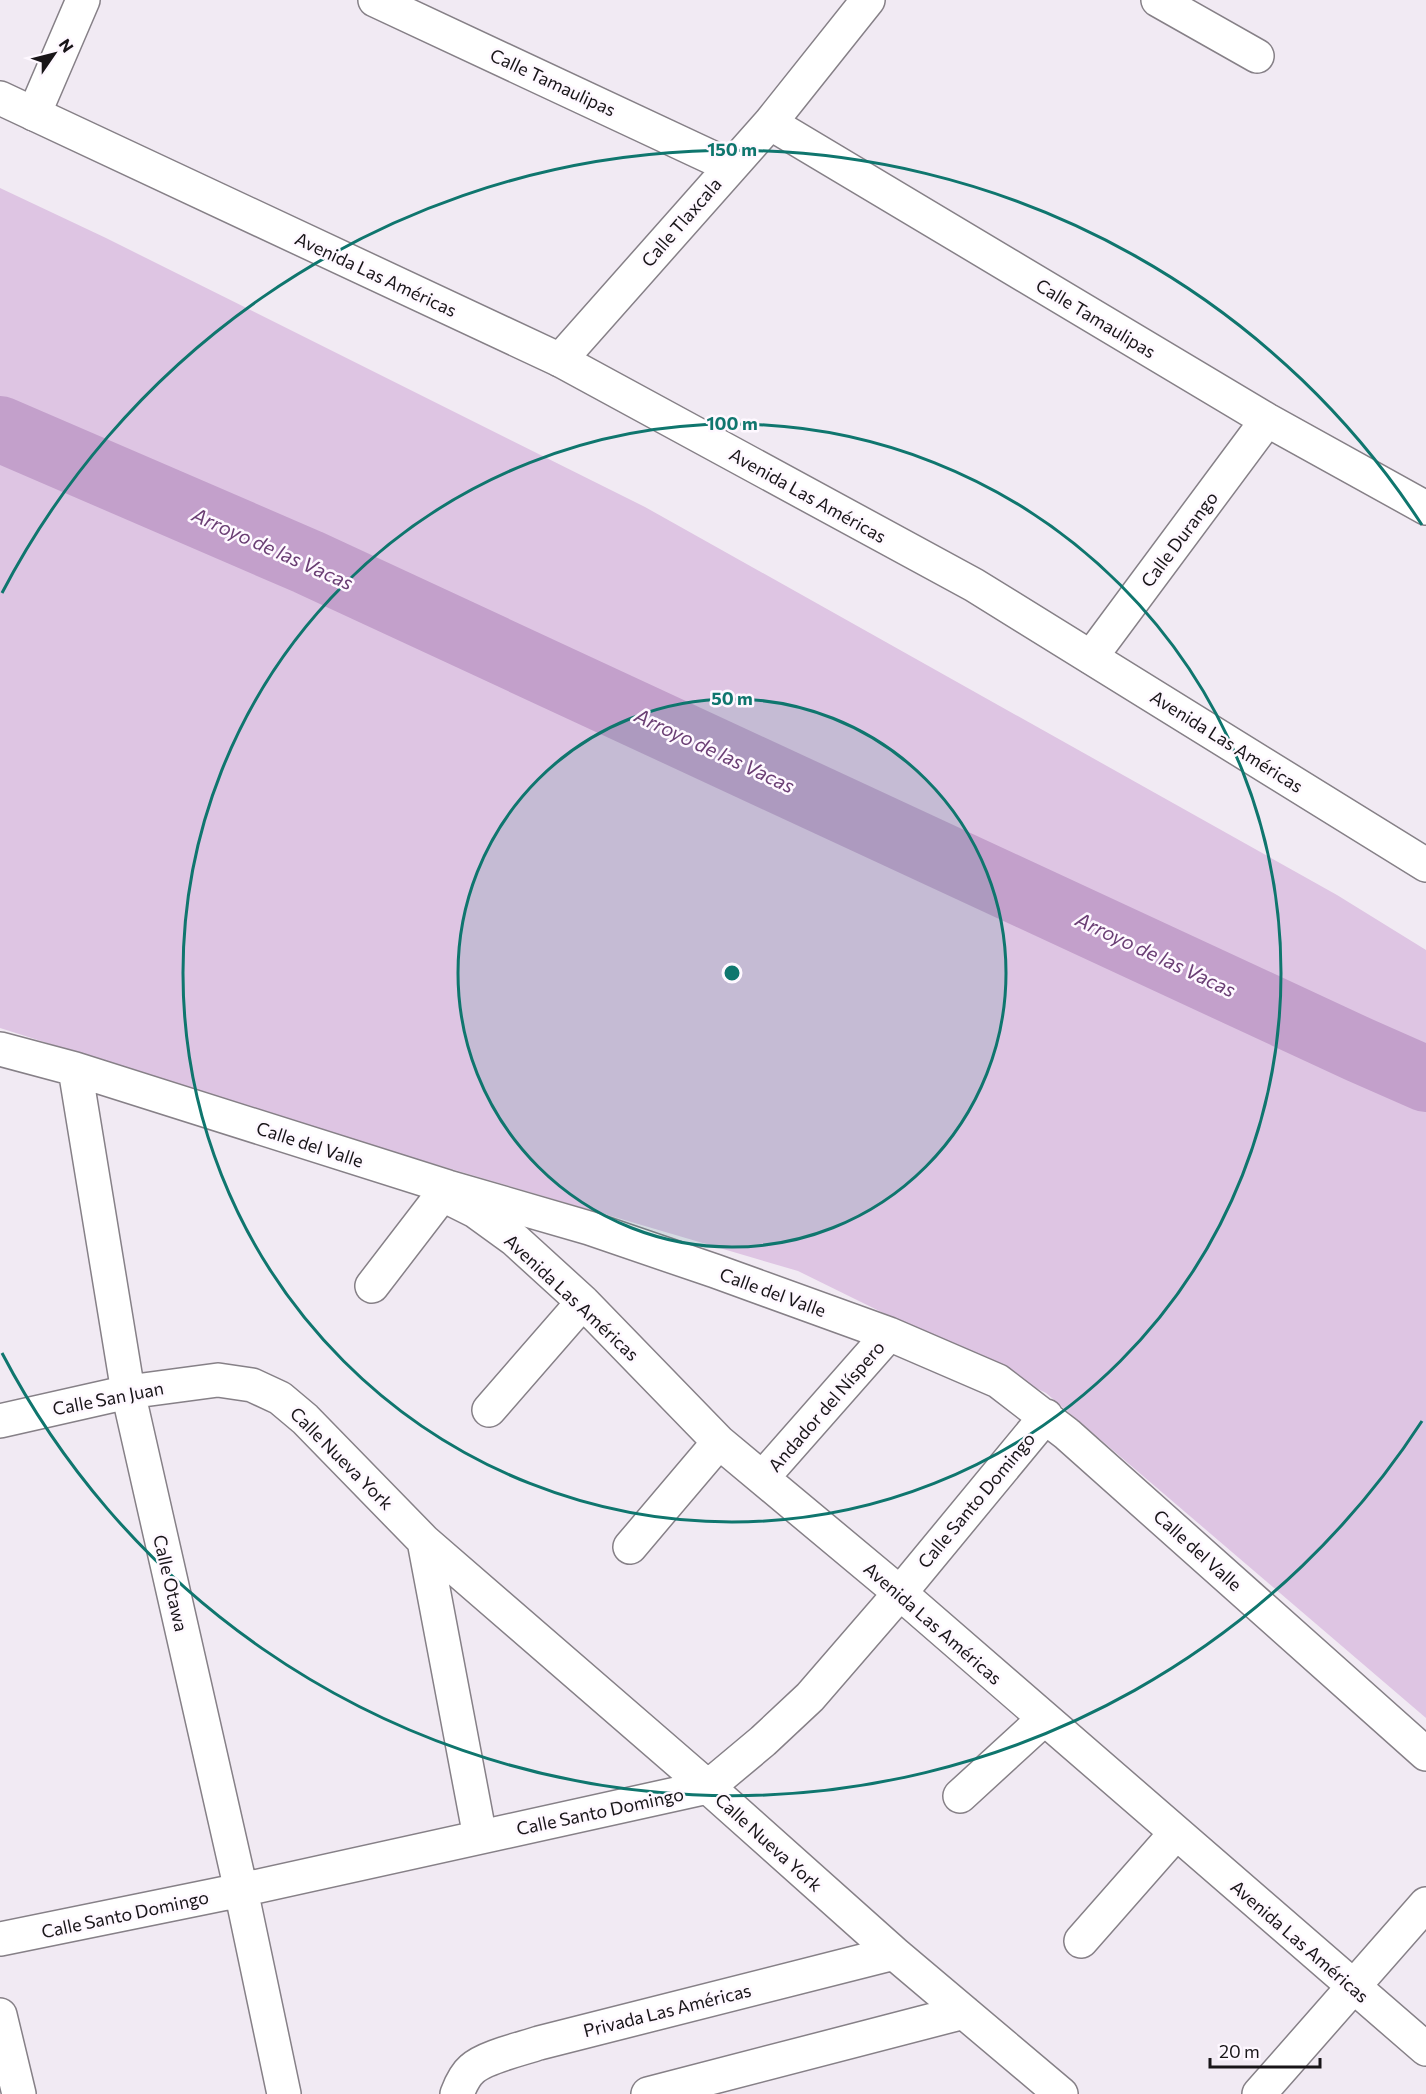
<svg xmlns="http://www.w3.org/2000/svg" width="1426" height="2094" font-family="Commissioner,sans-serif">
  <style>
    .green { fill: #dec5e3 }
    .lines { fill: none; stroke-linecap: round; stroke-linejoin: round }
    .river { stroke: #c3a0cb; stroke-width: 66 }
    .street-casing { stroke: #868087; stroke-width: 36 }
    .secondary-casing { stroke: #868087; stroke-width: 36 }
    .street { stroke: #fff; stroke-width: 33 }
    .secondary { stroke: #fff; stroke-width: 33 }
    .ring { fill: none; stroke: #0f766e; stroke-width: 3 }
    .labels { text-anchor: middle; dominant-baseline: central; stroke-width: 5; stroke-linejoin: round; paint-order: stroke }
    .street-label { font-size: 18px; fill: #181518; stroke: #fef8ff }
    .water-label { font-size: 20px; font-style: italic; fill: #6a3e74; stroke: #fef8ff }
    .centre { fill: #0f766e; stroke: #fef8ff; stroke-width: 3 }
    .ring-label { font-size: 18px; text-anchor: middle; font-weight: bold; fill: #0f766e; stroke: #fef8ff; stroke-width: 5; stroke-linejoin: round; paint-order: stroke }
  </style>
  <rect width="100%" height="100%" fill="#f1eaf3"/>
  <path class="green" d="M0,188l106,50 539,269 692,388 89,55v768l-380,-325 -248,-122 -432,-127 -366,-116z"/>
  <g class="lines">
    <path class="river" d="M0,429l308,133 1052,488 66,29"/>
    <g class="street-casing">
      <path id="street" d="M375,0l355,166
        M1158,0l99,56
        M34,114l49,-114
        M770,123l497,297 159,88
        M560,360l210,-237 98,-123
        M1091,657l176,-237
        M0,1049l75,20 373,118 141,41 126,43 174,63 109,47 69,53 359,320
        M75,1069l53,323 113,498 43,204
        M455,1201l20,10 40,29 68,62 136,140 181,151 526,456
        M372,1286l76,-99
        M489,1410l94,-108
        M0,1421l128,-29 90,-12 34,5 28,13 25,21 119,122 284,246 186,166 167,141
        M763,1477l126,-143
        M424,1541l56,296
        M630,1547l89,-105
        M960,1796l84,-77
        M0,1939l241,-49 467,-103 55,-46 47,-44 90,-104 146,-177
        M1081,1941l95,-108
        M0,2015l19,79
        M457,2094c3,-8 8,-19 15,-25 13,-12 49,-20 67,-26l355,-90
        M648,2094l316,-82
        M1259,2094l167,-190"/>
    </g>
    <g class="secondary-casing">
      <path id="secondary" d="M0,98l560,262 414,225 452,280"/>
    </g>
    <use href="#street" class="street"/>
    <use href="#secondary" class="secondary"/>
  </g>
  <circle cx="732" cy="973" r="274" fill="#0f766e" fill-opacity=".12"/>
  <g class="ring">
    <circle cx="732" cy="973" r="274"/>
    <circle cx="732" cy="973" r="549"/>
    <path d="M1422 1421A823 823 0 0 1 2 1353M2 593A823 823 0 0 1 1422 525"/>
  </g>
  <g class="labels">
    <g class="street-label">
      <text transform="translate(553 82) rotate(25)">Calle Tamaulipas</text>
      <text transform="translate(681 222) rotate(-49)">Calle Tlaxcala</text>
      <text transform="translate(376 274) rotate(25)">Avenida Las Américas</text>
      <text transform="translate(1096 318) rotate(31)">Calle Tamaulipas</text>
      <text transform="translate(808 495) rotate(29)">Avenida Las Américas</text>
      <text transform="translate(1179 539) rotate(-53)">Calle Durango</text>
      <text transform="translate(1227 741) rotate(32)">Avenida Las Américas</text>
      <text transform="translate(310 1144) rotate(18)">Calle del Valle</text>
      <text transform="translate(773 1292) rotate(20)">Calle del Valle</text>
      <text transform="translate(572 1297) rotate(43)">Avenida Las Américas</text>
      <text transform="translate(108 1398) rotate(-11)">Calle San Juan</text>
      <text transform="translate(826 1406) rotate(-49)">Andador del Níspero</text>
      <text transform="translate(342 1458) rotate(45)">Calle Nueva York</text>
      <text transform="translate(976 1500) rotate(-50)">Calle Santo Domingo</text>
      <text transform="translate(1198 1550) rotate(42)">Calle del Valle</text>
      <text transform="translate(171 1583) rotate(77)">Calle Otawa</text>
      <text transform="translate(933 1623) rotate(41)">Avenida Las Américas</text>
      <text transform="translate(600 1811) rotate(-12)">Calle Santo Domingo</text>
      <text transform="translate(769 1842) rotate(42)">Calle Nueva York</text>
      <text transform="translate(125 1914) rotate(-12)">Calle Santo Domingo</text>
      <text transform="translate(1300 1941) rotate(41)">Avenida Las Américas</text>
      <text transform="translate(667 2010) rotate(-14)">Privada Las Américas</text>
    </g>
    <g class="water-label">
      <text transform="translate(273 548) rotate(24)">Arroyo de las Vacas</text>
      <text transform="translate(715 750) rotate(25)">Arroyo de las Vacas</text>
      <text transform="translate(1156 954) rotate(25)">Arroyo de las Vacas</text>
    </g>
  </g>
  <circle cx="732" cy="973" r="9" class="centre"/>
  <g class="ring-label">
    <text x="732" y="156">150 m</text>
    <text x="732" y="430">100 m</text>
    <text x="732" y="705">50 m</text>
  </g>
  <g transform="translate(54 54) rotate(55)" stroke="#fef8ff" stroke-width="4.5" paint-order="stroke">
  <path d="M0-4.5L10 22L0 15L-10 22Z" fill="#181518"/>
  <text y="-9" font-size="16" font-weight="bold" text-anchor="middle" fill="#181518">N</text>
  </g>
  <path d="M1210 2058v9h110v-9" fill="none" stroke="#181518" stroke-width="3"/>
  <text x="1219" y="2058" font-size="18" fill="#181518" stroke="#fef8ff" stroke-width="4.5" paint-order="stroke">20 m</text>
</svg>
